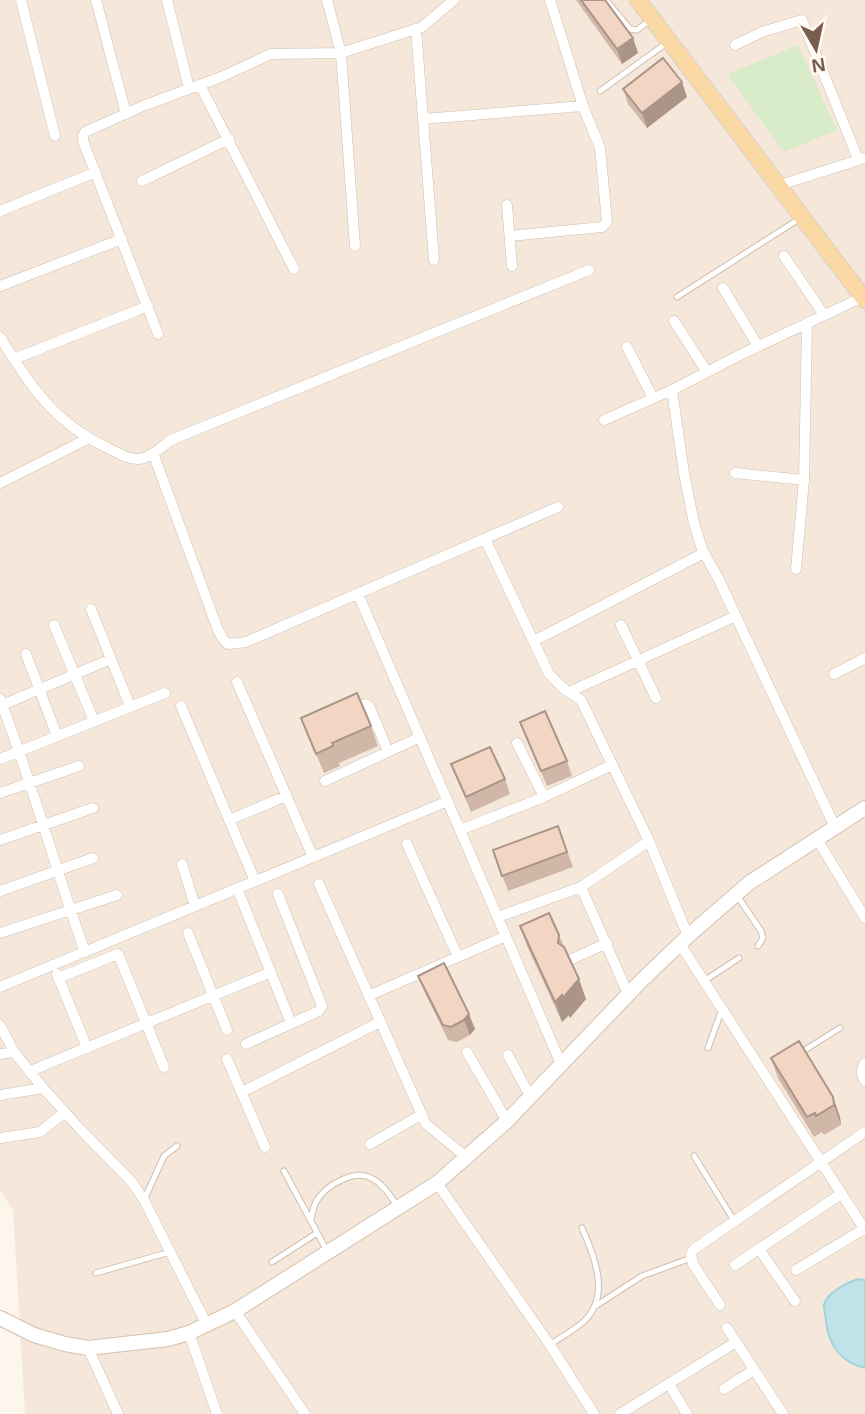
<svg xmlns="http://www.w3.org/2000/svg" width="865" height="1414" font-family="Helvetica,sans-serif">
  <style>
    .residential { fill: #f5e8da }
    .green { fill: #d8ecc9 }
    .water { fill: #bfe3e8; stroke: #a5d3da; stroke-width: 2 }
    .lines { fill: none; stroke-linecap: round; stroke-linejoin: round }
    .lane-casing { stroke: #d1beb0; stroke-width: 7 }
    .street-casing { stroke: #d1beb0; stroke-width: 11 }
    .secondary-casing { stroke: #d6c0b0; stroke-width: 16 }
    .primary-casing { stroke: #dad1cd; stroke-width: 18 }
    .lane { stroke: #fff; stroke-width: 5 }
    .street { stroke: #fff; stroke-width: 10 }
    .secondary { stroke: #fff; stroke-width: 14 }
    .primary { stroke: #fbd9a5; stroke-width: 16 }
    .wall { fill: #d1b7a8 }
    .shaded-wall { fill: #aa9588 }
    .building { fill: #f3d5c3; stroke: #aa9588; stroke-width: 2 }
  </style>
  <rect width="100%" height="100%" fill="#fdf6ec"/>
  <path class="residential" d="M0,0h865v1414h-840l-12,-204 -13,-19z"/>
  <path class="green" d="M798,45l39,85 -53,22 -57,-78z"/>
  <path class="water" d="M858,1279l7,1v88c-24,-5 -36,-23 -39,-46 0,-5 -2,-12 -2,-17 2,-12 24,-23 34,-26z"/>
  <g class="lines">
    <g class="lane-casing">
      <path id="lane" d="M606,0l24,29 7,1 12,-9
        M600,91l68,-49
        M677,297l122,-78
        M738,897l23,34 2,7 -5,8
        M704,981l35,-23
        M708,1048l14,-39
        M800,1053l40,-25
        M694,1156l41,66
        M284,1171l43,80
        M145,1198l19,-42 13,-10
        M311,1221c1,-7 2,-15 6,-21 10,-15 37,-31 54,-22 13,6 19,18 27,29
        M272,1262l45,-29
        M96,1273l74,-21
        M594,1307l48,-31 49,-18
        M551,1344c10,-7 22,-13 32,-22 28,-25 12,-65 -1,-94"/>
    </g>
    <g class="street-casing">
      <path id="street" d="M21,0l34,136
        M96,0l30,114
        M167,0l22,88
        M327,0l14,53 14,193
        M416,29l18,231
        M735,45l27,-13 40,-12 56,139
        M200,85l94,184
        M423,119l160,-13
        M142,181l87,-42
        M777,186l88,-28
        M507,205l5,61
        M0,211l96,-39
        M510,236l92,-9 5,-5 -7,-74 -17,-42 -33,-106
        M784,256l40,59
        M0,286l122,-47
        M723,288l35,58
        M674,321l33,51
        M158,334l-75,-193v-5l2,-4 58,-26 78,-29 50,-23 70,-1 81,-26 32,-27
        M0,337c30,48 54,86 108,111 9,5 20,11 30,11 12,0 24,-13 33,-19l418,-170
        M627,347l26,51
        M14,359l134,-53
        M672,390l12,83 10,50 8,26 16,29 117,249
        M604,420l68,-30 70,-36 123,-58
        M153,453l65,177 5,9 5,5 18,-2 312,-135
        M735,473l69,7
        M0,483l87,-44
        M485,539l64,135 14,14 18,12 68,141 39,95
        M796,569l8,-89 3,-157
        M358,594l203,470
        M91,609l39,97
        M54,625l40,96
        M621,625l35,73
        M534,641l170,-88
        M26,654l31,82
        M834,674l31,-16
        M237,682l76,175
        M569,692l167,-76
        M0,699c32,83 55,169 85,253
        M0,706l111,-47
        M181,706l74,175
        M351,710l14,-6 4,2 19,45
        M517,743l27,54
        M0,759l165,-66
        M325,781l95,-44
        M0,793l79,-27
        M229,820l57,-24
        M460,830l84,-33 68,-32
        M817,839l48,79
        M0,840l93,-32
        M407,844l51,113
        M182,864l13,42
        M319,884l107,240 39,32
        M581,887l47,107
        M237,888l54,135
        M0,891l93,-33
        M498,917l83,-30 68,-46
        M0,933l117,-38
        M188,933l39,97
        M680,944l185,286
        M572,959l35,-16
        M57,974l30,74
        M58,978l60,-24 46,113
        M0,987l448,-186
        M368,996l138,-60
        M0,1025l14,27 29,36 38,42 50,51 13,19 63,125
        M246,1044l73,-33 3,-5 -44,-112
        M467,1052l40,69
        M0,1054l14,-2
        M508,1055l22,41
        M227,1059l38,88
        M865,1063c-5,7 -4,12 0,18
        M30,1071l241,-99
        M242,1092l138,-70
        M0,1095l43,-7
        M1,1138l39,-6 24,-19
        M370,1144l51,-29
        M437,1183l113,162 44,69
        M759,1249l36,52
        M735,1265l106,-71
        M796,1270l68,-41
        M720,1305l-27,-41 -2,-10 3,-5 171,-117
        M235,1311l70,103
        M727,1328l56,86
        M189,1333l28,81
        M88,1348l30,66
        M669,1384l18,30
        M724,1389l30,-19
        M620,1414l116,-72"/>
    </g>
    <g class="secondary-casing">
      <path id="secondary" d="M0,1318l34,17 31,9 23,4 80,-9 21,-6 46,-22 202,-128 70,-62 134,-140 47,-45 61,-53 116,-75"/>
    </g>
    <g class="primary-casing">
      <path id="primary" d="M638,0l227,300"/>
    </g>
    <use href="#lane" class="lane"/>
    <use href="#street" class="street"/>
    <use href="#secondary" class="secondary"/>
    <use href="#primary" class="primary"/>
  </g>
  <path class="wall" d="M576,0h29l28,38 5,15 -16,11z
    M623,89l64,8 -40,31 -19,-24z
    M301,718l70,8 7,20 -39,17 1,3 -16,7z
    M520,722l47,39 5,15 -25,10z
    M451,764l54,15 5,15 -39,18z
    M558,826l15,41 -65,24 -15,-41z
    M520,926l39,9 27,64 -16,19 -1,-3 -7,7 -35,-76z
    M418,976l57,53 -5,6 -13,7 -9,-2 -24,-49z
    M771,1058l62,39 7,20 1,8 -17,10 -2,-3 -8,5 -36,-59z"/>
  <path class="shaded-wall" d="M633,38l5,15 -16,11 -5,-15z
    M682,82l5,15 -40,31 -5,-15z
    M579,979l7,20 -16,19 -7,-20z
    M562,995l7,20 -7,7 -7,-20z
    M469,1014l6,15 -5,6 -6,-15z
    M833,1097l7,20 1,8 -7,-20z"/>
  <path class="building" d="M581,0h24l28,38 -16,11z
    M663,58l19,24 -40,31 -19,-24z
    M357,693l14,33 -39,17 1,3 -17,8 -15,-36z
    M545,711l22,50 -26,10 -21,-49z
    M490,747l15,32 -39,18 -15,-33z
    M558,826l9,26 -65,24 -9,-26z
    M549,913l10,22 -1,8 6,4 15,32 -16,19 -1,-3 -7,7 -35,-76z
    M444,963l25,51 -5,6 -13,7 -8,-2 -25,-49z
    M799,1041l34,56 1,8 -18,11 -1,-3 -8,4 -36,-59z"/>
  <g transform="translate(816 49) rotate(171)" stroke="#fffaf3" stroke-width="5" paint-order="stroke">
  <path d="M0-5L12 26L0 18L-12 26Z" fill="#7a5c4d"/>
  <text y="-10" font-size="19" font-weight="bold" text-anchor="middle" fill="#7a5c4d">N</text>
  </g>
</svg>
